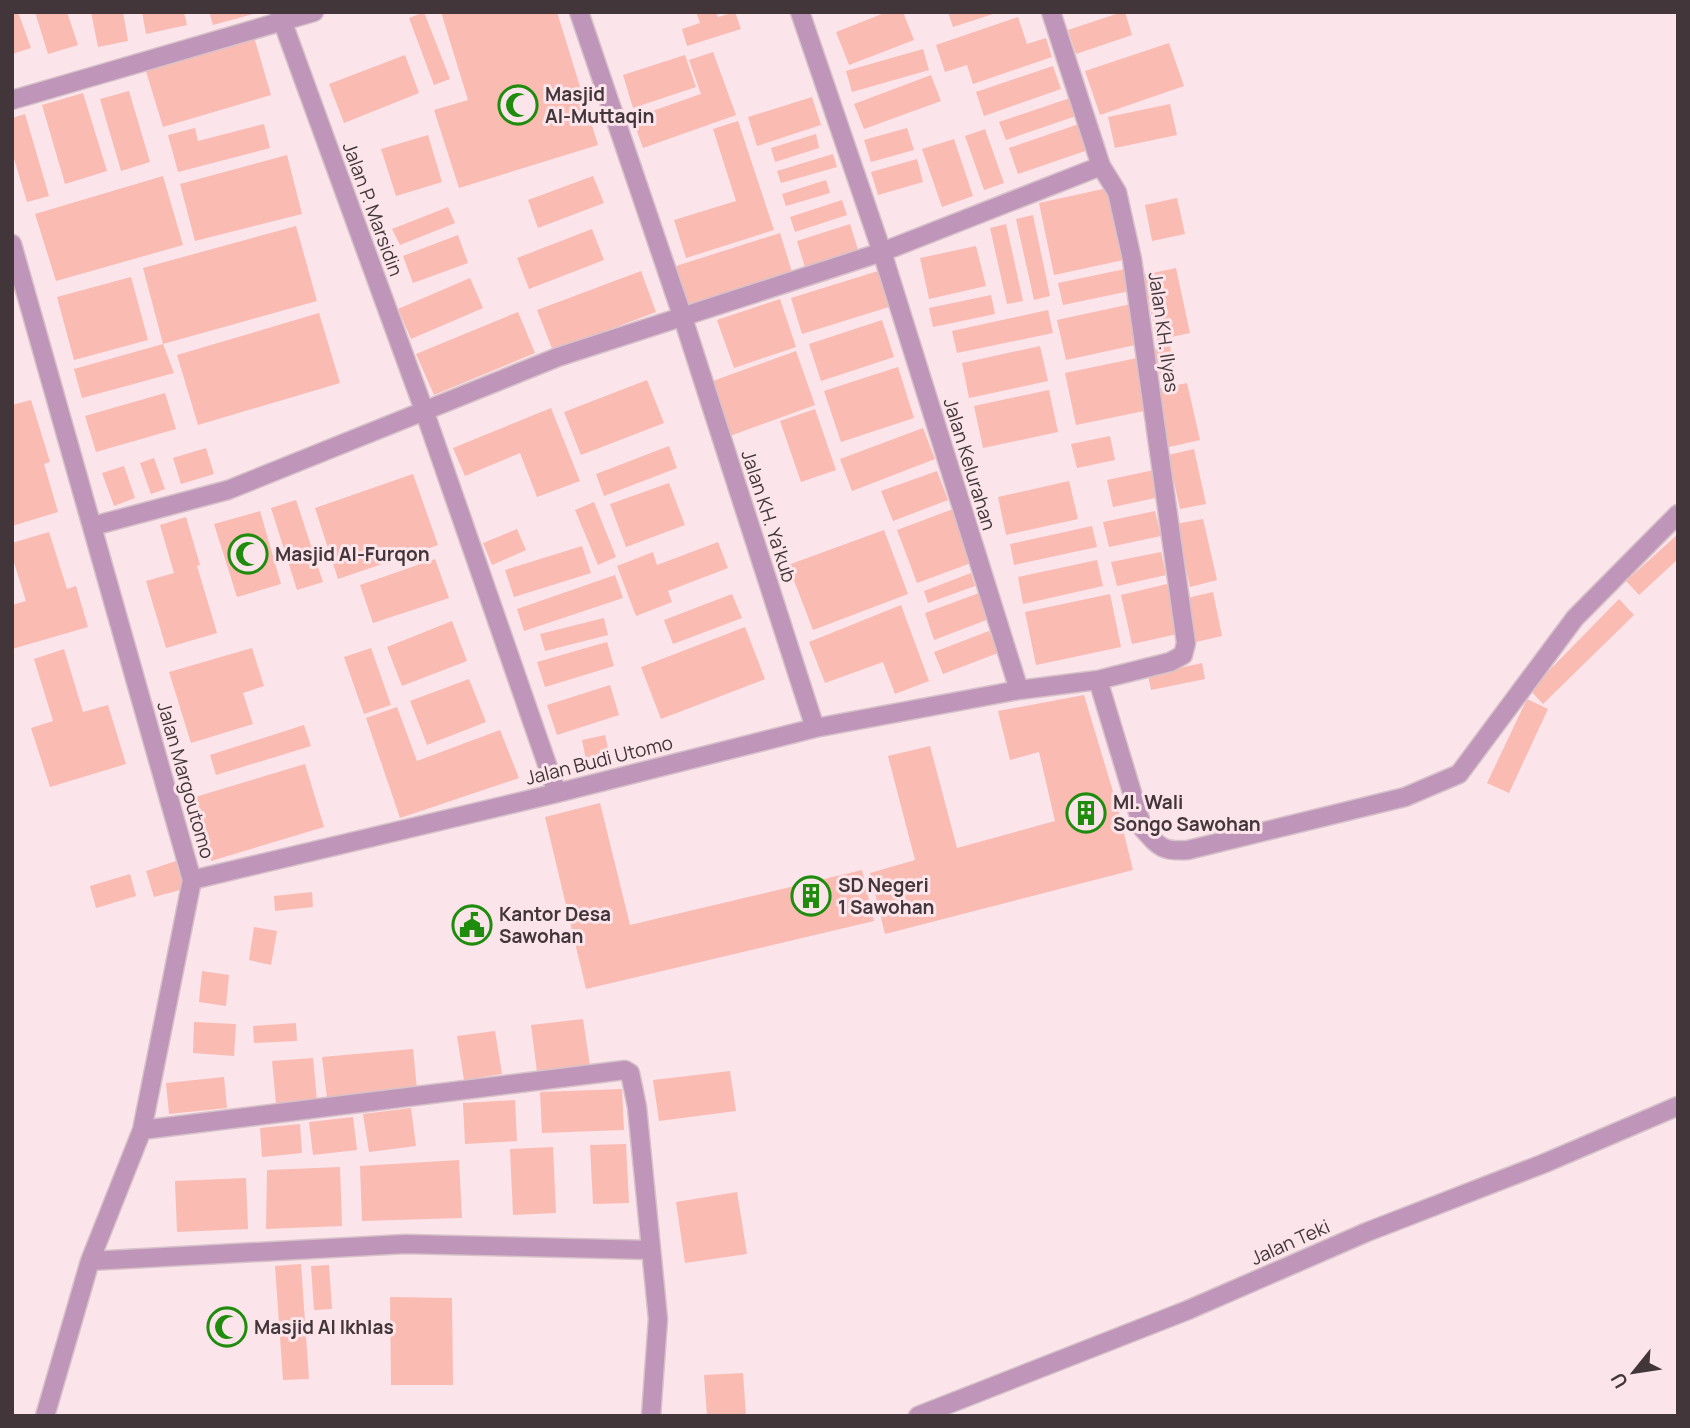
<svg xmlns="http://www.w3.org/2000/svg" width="1690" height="1428" font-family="Manrope,sans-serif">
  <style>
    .building { fill: #fabbb2 }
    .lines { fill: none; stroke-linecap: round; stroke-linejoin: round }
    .minor-casing { stroke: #d6c2c8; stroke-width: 21 }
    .minor { stroke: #bf95b9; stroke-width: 18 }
    .labels { text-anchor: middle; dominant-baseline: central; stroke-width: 6; stroke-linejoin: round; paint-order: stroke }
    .poi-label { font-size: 19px; font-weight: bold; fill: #43363a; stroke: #fbe5eb; text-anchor: start }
    .street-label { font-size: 19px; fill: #43363a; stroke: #fbe5eb }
  </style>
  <rect width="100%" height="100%" fill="#fbe5eb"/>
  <path class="building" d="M12,12h6l13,36 -19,6z
    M35,12h32l11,33 -30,9z
    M91,12h32l5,29 -30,6z
    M142,12h42l3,13 -41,9z
    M209,12h43l1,2 -40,11z
    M424,12l26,67 -16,6 -25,-67z
    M441,12h116l41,133 -139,43 -25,-78 34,-10z
    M696,12h20l2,5 17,-5 6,17 -54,17 -5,-17 18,-6z
    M887,12h16l11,28 -65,25 -13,-33z
    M948,12h48v1l-43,14z
    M1122,12h3l7,23 -56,19 -8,-24z
    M1018,17l9,27 19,-6 6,19 -79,27 -6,-19 -22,7 -9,-27z
    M254,37l17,58 -108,32 -18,-59z
    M1169,43l15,43 -84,29 -15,-44z
    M923,49l6,21 -77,22 -6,-21z
    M713,52l23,63 -93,33 -11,-30 69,-24 -12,-34z
    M405,55l14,38 -75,30 -15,-39z
    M685,55l11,32 -63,21 -10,-33z
    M1053,66l8,23 -77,27 -8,-24z
    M931,75l10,26 -77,28 -10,-25z
    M129,91l21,71 -29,9 -21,-72z
    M83,93l24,78 -42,13 -23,-79z
    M812,97l9,28 -64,21 -9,-29z
    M1070,98l6,18 -70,24 -7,-18z
    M1170,104l7,31 -62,13 -7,-31z
    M25,114l24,82 -22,6 -15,-50v-34z
    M738,121l36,109 -88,28 -12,-38 62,-19 -23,-72z
    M264,124l6,24 -92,24 -10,-37 27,-7 3,13z
    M1079,124l9,26 -70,24 -9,-26z
    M907,128l7,22 -43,12 -7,-22z
    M985,129l19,54 -20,7 -19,-54z
    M816,134l3,14 -44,14 -4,-14z
    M428,135l14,47 -46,14 -15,-47z
    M954,139l19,57 -31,11 -20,-58z
    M833,154l4,13 -56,16 -4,-12z
    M287,155l15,59 -107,27 -15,-57z
    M917,159l6,23 -45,13 -7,-23z
    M163,176l20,69 -127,36 -21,-67z
    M593,176l11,27 -66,25 -10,-28z
    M826,180l4,13 -44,13 -4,-12z
    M1112,187l16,72 -74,16 -15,-72z
    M1177,198l8,36 -33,7 -7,-36z
    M842,200l5,15 -52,17 -5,-15z
    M448,207l7,16 -55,22 -8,-16z
    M1033,215l17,81 -16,4 -18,-81z
    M850,224l10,32 -53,18 -10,-33z
    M1006,224l17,77 -16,3 -17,-76z
    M296,226l21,75 -154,43 -20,-76z
    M592,229l12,31 -75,29 -12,-31z
    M780,233l12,39 -107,34 -12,-39z
    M458,235l10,28 -55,20 -10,-27z
    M976,246l10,40 -57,13 -9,-41z
    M1176,268l14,65 -33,7 -14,-65z
    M1125,269l5,22 -67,14 -5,-22z
    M641,271l15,41 -103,39 -16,-41z
    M878,271l11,36 -87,27 -11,-36z
    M131,277l17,63 -74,20 -17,-63z
    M470,278l13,30 -72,31 -13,-30z
    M991,295l4,19 -62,13 -4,-19z
    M780,299l16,48 -62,21 -17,-48z
    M1131,304l9,40 -74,16 -9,-40z
    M1048,310l5,23 -96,20 -5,-22z
    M518,312l17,41 -101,42 -18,-41z
    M319,313l21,70 -142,42 -21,-70z
    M882,320l12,37 -73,24 -12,-37z
    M163,344l11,29 -92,25 -8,-29z
    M1040,346l8,35 -79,17 -7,-35z
    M1170,346l6,31 -15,3 -7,-31z
    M796,351l19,54 -85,31 -20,-54z
    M1137,358l12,52 -73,15 -11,-52z
    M898,367l16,51 -73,24 -17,-51z
    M647,380l17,43 -83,32 -17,-43z
    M1187,383l13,57 -31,7 -12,-58z
    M1049,390l9,42 -75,16 -9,-42z
    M165,393l11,36 -80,23 -11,-36z
    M31,400l19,62 -6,2 14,48 -46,14v-121z
    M551,408l29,73 -43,16 -17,-44 -55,23 -12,-28z
    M815,409l21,61 -35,12 -21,-61z
    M923,428l12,31 -83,32 -12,-32z
    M1110,436l5,24 -38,8 -6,-24z
    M669,446l8,22 -73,28 -8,-22z
    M206,448l8,26 -33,10 -8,-26z
    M1194,449l12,55 -26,5 -12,-54z
    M154,458l11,31 -14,5 -11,-31z
    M124,466l11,32 -21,8 -12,-33z
    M1154,470l6,27 -47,10 -6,-27z
    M937,471l11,29 -55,21 -12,-30z
    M413,474l25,71 -100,34 -23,-71z
    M1069,481l9,38 -72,16 -8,-38z
    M669,483l16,42 -59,22 -16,-43z
    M296,500l27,82 -26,8 -26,-82z
    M594,502l22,55 -18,8 -23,-55z
    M953,509l18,54 -54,20 -20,-53z
    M260,511l21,73 -44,13 -23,-73z
    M1155,511l6,25 -52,11 -6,-25z
    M186,517l14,48 -3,1 20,67 -51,15 -20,-67 28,-8 -14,-48z
    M1203,519l14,61 -27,7 -14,-63z
    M1092,526l5,21 -83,18 -4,-21z
    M517,529l9,21 -34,15 -9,-22z
    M884,530l24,64 -95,36 -25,-65z
    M49,532l18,57 9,-3 12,41 -76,22v-44l14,-4 -14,-45v-13z
    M1678,534v25l-39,36 -13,-14z
    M718,542l10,26 -60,23 4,11 -36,14 -19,-50 36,-14 4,13z
    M582,546l9,27 -77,24 -9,-27z
    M1161,552l5,23 -49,11 -6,-24z
    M435,559l14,39 -76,25 -13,-38z
    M1097,560l6,26 -80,18 -5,-27z
    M971,573l4,13 -47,17 -4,-12z
    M615,575l8,23 -99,33 -7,-22z
    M1167,584l11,50 -46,10 -11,-49z
    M1213,592l9,44 -26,6 -9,-44z
    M979,593l10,26 -55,21 -9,-27z
    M732,594l10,24 -69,26 -9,-24z
    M1110,594l11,53 -85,18 -11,-53z
    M1619,599l15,16 -91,89 -13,-14z
    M901,605l28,76 -34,13 -12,-32 -58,21 -16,-41z
    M604,618l4,17 -63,16 -5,-17z
    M452,621l15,40 -65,25 -15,-39z
    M745,627l20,52 -104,40 -20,-52z
    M989,631l9,22 -55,21 -9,-22z
    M607,642l7,24 -69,21 -8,-25z
    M252,648l12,38 -21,7 10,31 -62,19 -22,-71z
    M371,648l20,57 -27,9 -20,-57z
    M64,649l19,63 25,-7 18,59 -76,23 -19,-59 22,-7 -19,-62z
    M1202,663l3,16 -54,11 -3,-15z
    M469,679l17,43 -59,23 -17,-44z
    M610,685l9,30 -62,20 -10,-30z
    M1084,695l33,110 16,65 -248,64 -15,-61 45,-13 -27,-104 42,-10 27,102 98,-27 -16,-69 -29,8 -12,-49z
    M1527,699l21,10 -39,84 -22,-10z
    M397,707l20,54 83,-31 19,48 -119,40 -34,-100z
    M304,725l7,21 -95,29 -6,-20z
    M605,735l7,30 -24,5 -6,-30z
    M305,764l19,63 -113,34 -19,-63z
    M600,803l30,122 232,-55 12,51 -288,68 -41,-172z
    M176,861l8,28 -30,8 -8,-26z
    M130,874l6,22 -40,12 -6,-22z
    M312,892l1,15 -38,4 -1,-15z
    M254,927l23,4 -6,34 -22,-5z
    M202,971l27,4 -3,31 -27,-4z
    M583,1019l7,47 -53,6 -6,-47z
    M194,1022l42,2 -2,32 -41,-3z
    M296,1023l1,18 -43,2 -1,-17z
    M495,1031l7,43 -38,6 -7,-44z
    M413,1049l4,40 -90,9 -5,-41z
    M313,1058l4,43 -41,3 -4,-43z
    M730,1071l6,40 -77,10 -6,-41z
    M224,1077l3,31 -58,6 -3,-31z
    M622,1089l2,41 -82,3 -2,-41z
    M515,1100l2,41 -52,3 -2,-41z
    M411,1108l5,38 -47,6 -6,-38z
    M353,1117l4,33 -44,5 -4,-33z
    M300,1124l2,29 -40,4 -2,-29z
    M626,1144l3,59 -36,1 -3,-59z
    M553,1147l3,66 -43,2 -3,-66z
    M459,1160l3,58 -100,3 -2,-55z
    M340,1167l2,59 -76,3 1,-59z
    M246,1178l2,51 -71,3 -2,-51z
    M737,1192l10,62 -62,9 -9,-61z
    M301,1264l8,115 -26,1 -8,-114z
    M329,1265l3,44 -18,1 -3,-44z
    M390,1297l62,1 1,87h-62z
    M743,1373l3,43h-39l-3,-41z"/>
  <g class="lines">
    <g class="minor-casing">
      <path id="minor" d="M279,12l145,398 133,383
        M579,12l104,306 132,410
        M800,12l82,240 137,438
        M12,100l302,-88
        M12,244l180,636 -50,250 -52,131 -45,155
        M93,526l135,-36 330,-133 324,-105 219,-86
        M1098,680l45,149c16,18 20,23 45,21l217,-53 54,-23 116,-156 103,-104
        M192,880l365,-87 258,-65 204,-38 79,-10 72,-18 13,-7 3,-12 -54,-384 -15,-67 -16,-26 -50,-154
        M142,1130l483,-60 5,3 7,34 21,212 -7,97
        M90,1261l315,-17 245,6
        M918,1416l270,-106 179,-78 178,-69 133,-57"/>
    </g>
    <use href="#minor" class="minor"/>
  </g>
  <defs>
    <g id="mosque-ring" transform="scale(2.0125)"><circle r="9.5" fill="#fbe5eb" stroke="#1f8c0d" stroke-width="1.5"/><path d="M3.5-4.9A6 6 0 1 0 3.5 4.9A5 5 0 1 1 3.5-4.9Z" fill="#1f8c0d"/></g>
    <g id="building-ring" transform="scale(2.0125)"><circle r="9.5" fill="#fbe5eb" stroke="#1f8c0d" stroke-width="1.5"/><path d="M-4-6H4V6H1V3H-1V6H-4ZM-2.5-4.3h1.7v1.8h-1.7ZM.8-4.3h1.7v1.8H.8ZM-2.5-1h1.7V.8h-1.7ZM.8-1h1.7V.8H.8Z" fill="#1f8c0d"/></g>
    <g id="civic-ring" transform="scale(2.0125)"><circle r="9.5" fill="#fbe5eb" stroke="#1f8c0d" stroke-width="1.5"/><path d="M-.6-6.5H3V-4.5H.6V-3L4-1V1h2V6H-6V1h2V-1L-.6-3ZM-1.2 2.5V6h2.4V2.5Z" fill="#1f8c0d"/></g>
  </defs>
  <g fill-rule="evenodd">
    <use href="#mosque-ring" x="518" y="105"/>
    <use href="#mosque-ring" x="248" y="554"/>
    <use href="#building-ring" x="1086" y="813"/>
    <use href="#building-ring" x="811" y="896"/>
    <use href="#civic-ring" x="472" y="925"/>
    <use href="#mosque-ring" x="227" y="1327"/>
  </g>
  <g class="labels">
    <g class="poi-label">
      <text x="545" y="94">Masjid<tspan x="545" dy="22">Al-Muttaqin</tspan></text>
      <text x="275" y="554">Masjid Al-Furqon</text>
      <text x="1113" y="802">MI. Wali<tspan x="1113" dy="22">Songo Sawohan</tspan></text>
      <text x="838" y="885">SD Negeri<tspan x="838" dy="22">1 Sawohan</tspan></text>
      <text x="499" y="914">Kantor Desa<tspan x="499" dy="22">Sawohan</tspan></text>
      <text x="254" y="1327">Masjid Al Ikhlas</text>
    </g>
    <g class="street-label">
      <text transform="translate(373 209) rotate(70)">Jalan P. Marsidin</text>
      <text transform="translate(1164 332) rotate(82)">Jalan KH. Ilyas</text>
      <text transform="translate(970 464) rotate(73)">Jalan Kelurahan</text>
      <text transform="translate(769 516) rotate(72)">Jalan KH. Ya'kub</text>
      <text transform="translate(599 760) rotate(-14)">Jalan Budi Utomo</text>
      <text transform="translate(186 780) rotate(74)">Jalan Margoutomo</text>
      <text transform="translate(1290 1242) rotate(-24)">Jalan Teki</text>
    </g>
  </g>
  <rect width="1690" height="1428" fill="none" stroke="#43363a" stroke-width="28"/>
  <g transform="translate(1634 1372) rotate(240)" stroke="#fbe5eb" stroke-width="5" paint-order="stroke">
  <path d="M0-5L12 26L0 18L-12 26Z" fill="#43363a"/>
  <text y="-10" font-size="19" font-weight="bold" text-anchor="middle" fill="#43363a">U</text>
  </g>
</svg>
